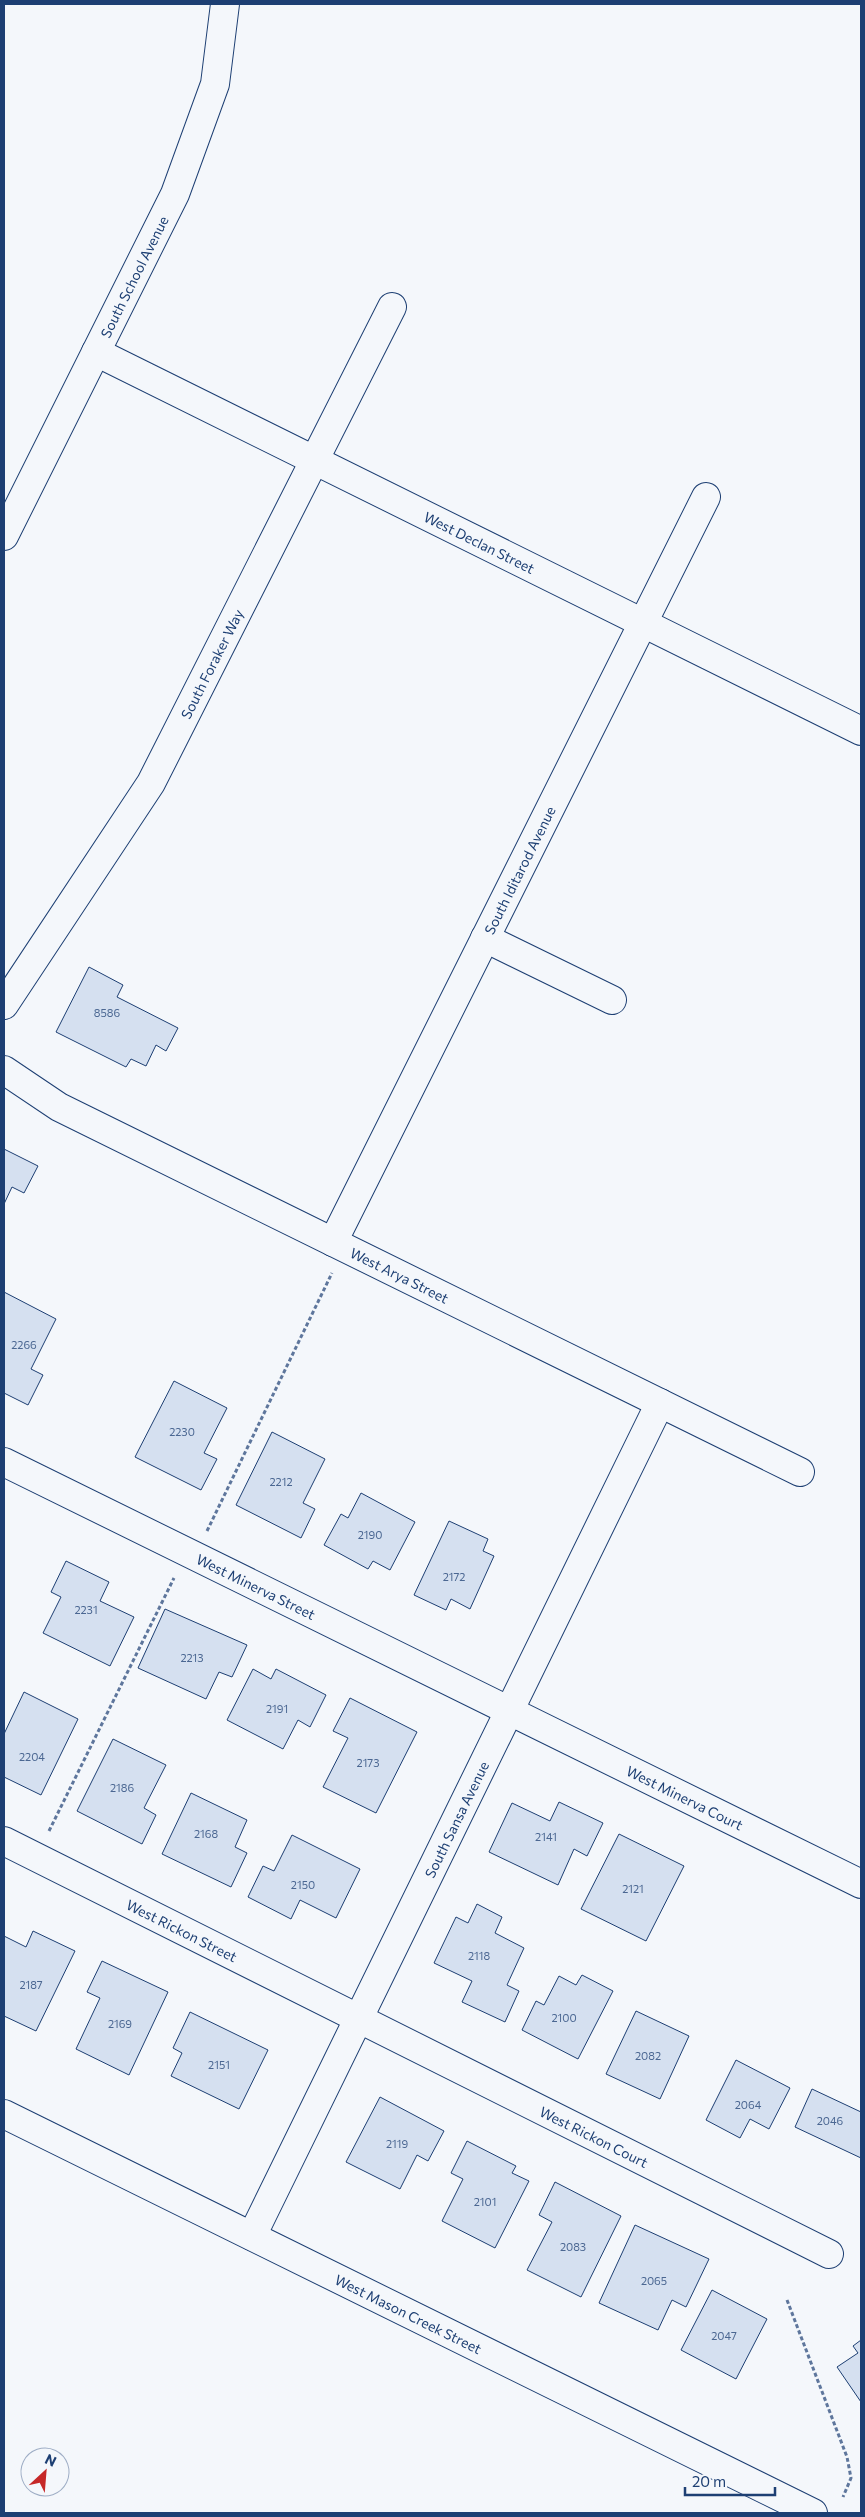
<svg xmlns="http://www.w3.org/2000/svg" width="865" height="2517" font-family="Commissioner,sans-serif">
  <style>
    .building { fill: #d5e0f0; stroke: #1d3f73 }
    .lines { fill: none; stroke-linecap: round; stroke-linejoin: round }
    .street-casing { stroke: #1d3f73; stroke-width: 30 }
    .secondary-casing { stroke: #1d3f73; stroke-width: 30 }
    .path { stroke: #5e769c; stroke-width: 3; stroke-dasharray: 4 2.5; stroke-linecap: butt }
    .street { stroke: #f4f7fb; stroke-width: 28 }
    .secondary { stroke: #f4f7fb; stroke-width: 28 }
    .labels { text-anchor: middle; dominant-baseline: central; stroke-width: 4; stroke-linejoin: round; paint-order: stroke }
    .number-label { font-size: 11px; fill: #4b6792 }
    .street-label { font-size: 14px; fill: #1d3f73; stroke: #f4f7fb }
  </style>
  <rect width="100%" height="100%" fill="#f4f7fb"/>
  <path class="building" d="M89,967l34,18 -6,12 61,31 -12,23 -10,-6 -10,21 -15,-7 -5,8 -70,-35z
    M4,1149l34,17 -14,27 -12,-6 -8,17z
    M4,1292l52,27 -25,50 12,6 -15,30 -24,-12z
    M174,1381l53,27 -23,45 13,6 -16,31 -66,-33z
    M272,1432l53,27 -22,44 12,6 -14,29 -65,-33z
    M361,1493l54,29 -25,48 -17,-9 -5,8 -44,-24 17,-31 7,4z
    M449,1521l39,18 -5,12 11,5 -24,53 -19,-10 -5,11 -32,-15z
    M66,1561l43,21 -9,19 34,16 -24,49 -67,-33 18,-36 -10,-5z
    M165,1609l82,36 -15,32 -13,-5 -13,27 -68,-31z
    M253,1669l18,10 5,-10 50,26 -16,32 -12,-7 -15,29 -56,-29z
    M24,1692l54,27 -37,76 -37,-18v-43z
    M350,1698l67,34 -41,81 -53,-26 25,-49 -15,-7z
    M113,1739l53,26 -22,43 12,7 -14,29 -65,-33z
    M191,1793l56,27 -12,27 12,6 -16,34 -69,-33z
    M559,1802l44,21 -16,33 -13,-7 -16,36 -69,-33 23,-49 38,18z
    M619,1834l65,32 -38,75 -65,-32z
    M292,1835l68,34 -24,49 -36,-18 -9,19 -43,-22 15,-31 11,5z
    M477,1904l25,13 -7,16 29,15 -17,37 12,6 -14,31 -43,-20 10,-21 -38,-18 22,-46 12,6z
    M33,1931l42,20 -39,80 -32,-15v-80l22,11z
    M102,1961l66,31 -39,83 -53,-26 24,-51 -13,-6z
    M582,1975l31,16 -35,68 -56,-29 14,-29 8,4 15,-29 17,9z
    M636,2011l53,25 -29,63 -54,-25z
    M190,2012l78,38 -29,59 -68,-33 11,-23 -9,-5z
    M736,2060l54,28 -21,41 -19,-10 -10,19 -34,-18z
    M812,2089l49,23v46l-66,-31z
    M380,2097l64,34 -16,30 -11,-6 -17,34 -54,-27z
    M467,2141l49,25 -4,7 17,8 -34,67 -53,-27 21,-42 -12,-6z
    M555,2182l66,34 -40,81 -54,-27 25,-48 -13,-7z
    M635,2225l74,34 -23,48 -14,-7 -14,30 -59,-27z
    M712,2290l55,29 -31,60 -55,-29z
    M861,2340v62l-24,-35 21,-14 -5,-7z"/>
  <g class="lines">
    <g class="street-casing">
      <g id="street">
        <path id="s1" d="M96,352l765,379"/>
        <path d="M485,938l127,62"/>
        <path id="s2" d="M4,1005l147,-222 241,-476"/>
        <path id="s3" d="M4,1070l55,37 741,365"/>
        <path id="s4" d="M333,1242l373,-745"/>
        <path id="s5" d="M4,1462l857,422"/>
        <path id="s6" d="M4,1841l825,413"/>
        <path id="s7" d="M252,2236l408,-833"/>
      </g>
    </g>
    <g class="secondary-casing">
      <g id="secondary">
        <path id="s8" d="M4,536l171,-342 40,-110 10,-80"/>
        <path id="s9" d="M4,2114l809,399"/>
      </g>
    </g>
    <path class="path" d="M207,1531l125,-258
      M49,1831l125,-253
      M787,2300l60,157 4,21 -8,19"/>
    <use href="#street" class="street"/>
    <use href="#secondary" class="secondary"/>
  </g>
  <g class="labels">
    <g class="number-label">
      <text x="107" y="1012">8586</text>
      <text x="24" y="1344">2266</text>
      <text x="182" y="1431">2230</text>
      <text x="281" y="1481">2212</text>
      <text x="370" y="1534">2190</text>
      <text x="454" y="1576">2172</text>
      <text x="86" y="1609">2231</text>
      <text x="192" y="1657">2213</text>
      <text x="277" y="1708">2191</text>
      <text x="32" y="1756">2204</text>
      <text x="368" y="1762">2173</text>
      <text x="122" y="1787">2186</text>
      <text x="206" y="1833">2168</text>
      <text x="546" y="1836">2141</text>
      <text x="303" y="1884">2150</text>
      <text x="633" y="1888">2121</text>
      <text x="479" y="1955">2118</text>
      <text x="31" y="1984">2187</text>
      <text x="564" y="2017">2100</text>
      <text x="120" y="2023">2169</text>
      <text x="648" y="2055">2082</text>
      <text x="219" y="2064">2151</text>
      <text x="748" y="2104">2064</text>
      <text x="830" y="2120">2046</text>
      <text x="397" y="2143">2119</text>
      <text x="485" y="2201">2101</text>
      <text x="573" y="2246">2083</text>
      <text x="654" y="2280">2065</text>
      <text x="724" y="2335">2047</text>
    </g>
    <g class="street-label">
      <text stroke="none"><textPath href="#s8" startOffset="290">South School Avenue</textPath></text>
      <text stroke="none"><textPath href="#s1" startOffset="428">West Declan Street</textPath></text>
      <text stroke="none"><textPath href="#s2" startOffset="400">South Foraker Way</textPath></text>
      <text stroke="none"><textPath href="#s4" startOffset="416">South Iditarod Avenue</textPath></text>
      <text stroke="none"><textPath href="#s3" startOffset="446">West Arya Street</textPath></text>
      <text stroke="none"><textPath href="#s5" startOffset="281">West Minerva Street</textPath></text>
      <text stroke="none"><textPath href="#s5" startOffset="759">West Minerva Court</textPath></text>
      <text stroke="none"><textPath href="#s7" startOffset="464">South Sansa Avenue</textPath></text>
      <text stroke="none"><textPath href="#s6" startOffset="199">West Rickon Street</textPath></text>
      <text stroke="none"><textPath href="#s6" startOffset="660">West Rickon Court</textPath></text>
      <text stroke="none"><textPath href="#s9" startOffset="451">West Mason Creek Street</textPath></text>
    </g>
  </g>
  <rect width="865" height="2517" fill="none" stroke="#1d3f73" stroke-width="10"/>
  <g transform="translate(45 2472) rotate(26)"><circle r="24" fill="#f4f7fb" stroke="#9eadc5"/>
  <path d="M0-4L9 19L0 12L-9 19Z" fill="#c62828"/>
  <text y="-8" font-size="14" font-weight="bold" text-anchor="middle" fill="#1d3f73">N</text>
  </g>
  <path d="M685 2487v8h90v-8" fill="none" stroke="#1d3f73" stroke-width="2.5"/>
  <text x="692" y="2487" font-size="15" fill="#1d3f73" stroke="#f4f7fb" stroke-width="4" paint-order="stroke">20 m</text>
</svg>
